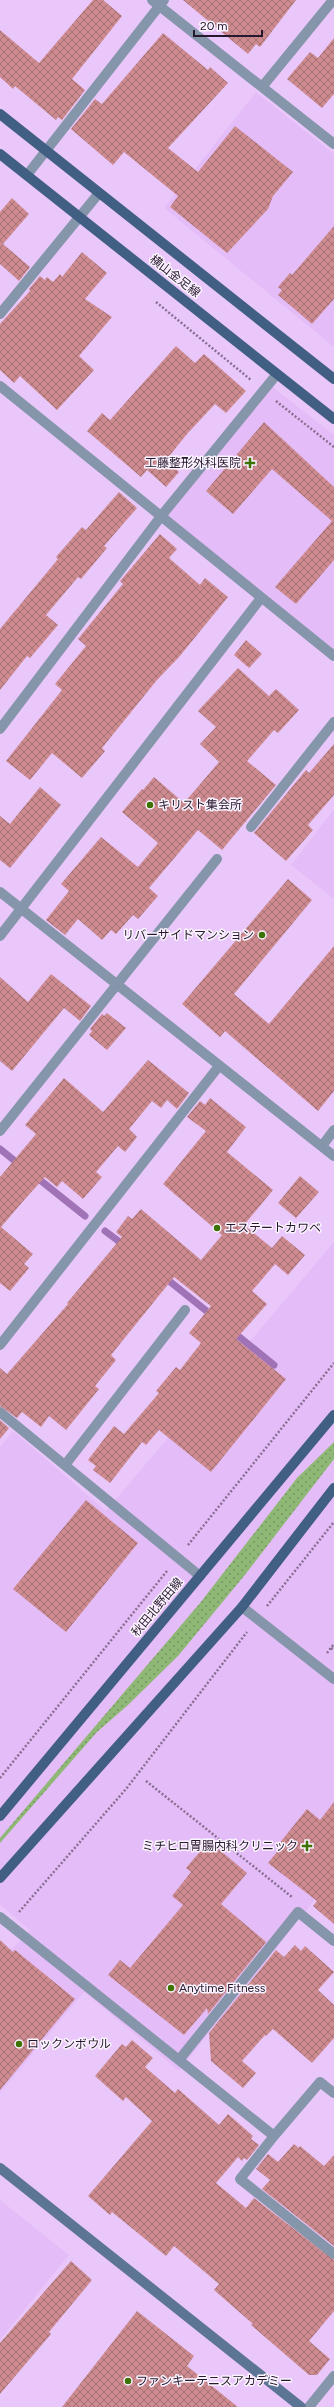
<svg xmlns="http://www.w3.org/2000/svg" width="334" height="2407" font-family="Figtree,'Noto Sans JP',sans-serif">
  <style>
    .built { fill: #e4bcf7 }
    .green { fill: url(#green-dots) }
    .lines { fill: none; stroke-linecap: round; stroke-linejoin: round }
    .stream { stroke: #a073b6; stroke-width: 7 }
    .building { fill: url(#building-cross-hatch) }
    .path { stroke: #876f92; stroke-width: 2.5; stroke-dasharray: 2 2; stroke-linecap: butt }
    .street { stroke: #8595aa; stroke-width: 10 }
    .secondary { stroke: #5d7594; stroke-width: 10 }
    .primary { stroke: #415e83; stroke-width: 10 }
    .poi-dot { fill: #3b7200; stroke: #fbf4ff; stroke-width: 1.5 }
    .labels { text-anchor: middle; dominant-baseline: central; stroke-width: 3; stroke-linejoin: round; paint-order: stroke }
    .street-label { font-size: 12px; fill: #27192d; stroke: #fbf4ff }
    .poi-label { font-size: 12px; fill: #27192d; stroke: #fbf4ff; text-anchor: start }
  </style>
  <defs>
    <pattern id="green-dots" width="8" height="8" patternUnits="userSpaceOnUse"><rect width="8" height="8" fill="#8fb877"/><path d="M2 2h.1M6 6h.1" fill="none" stroke="#759562" stroke-width="1.8" stroke-linecap="round"/></pattern>
    <pattern id="building-cross-hatch" width="8" height="8" patternUnits="userSpaceOnUse"><rect width="8" height="8" fill="#cd8b90"/><path d="M0 0l8 8M0 8l8-8" fill="none" stroke="#a67176"/></pattern>
  </defs>
  <rect width="100%" height="100%" fill="#eac7fb"/>
  <path class="built" d="M256,92l78,62v193l-170,-139z
    M269,384l65,51v214l-172,-133z
    M334,809v90l-43,-34z
    M334,1242v633l-155,196 -95,-79 -84,101v-131l30,-32 -30,-25v-458l13,-16 93,80z
    M0,2200l69,55 -69,85z"/>
  <path class="green" d="M334,1442v17l-90,117 -66,80 -50,49 -31,27 -97,111v-5l200,-235 97,-125z"/>
  <g class="lines">
    <path class="stream" d="M0,1149l20,16
      M35,1176l50,40
      M105,1231l20,15
      M163,1276l51,41
      M232,1331l42,34"/>
  </g>
  <path class="building" d="M93,0h10l19,16 -50,63 13,11 -23,30 -4,-3 -2,3 -41,-34 -2,3 -13,-12v-47l39,33z
    M183,0h113l-36,47 -4,-3 -8,10z
    M163,33l45,37 2,-3 18,16 -60,65 30,24 37,-46 58,46 -20,24 -5,13 -41,44 -57,-46 8,-11 -54,-44 -11,13 -42,-36 24,-30 7,5z
    M334,38v56l-12,14 -35,-29 23,-27 8,6z
    M12,198l17,16 -26,30 27,23 -11,14 -19,-17v-52z
    M334,226v73l-22,25 -34,-29 4,-5 -4,-3 12,-14 2,2z
    M82,252l25,21 -22,26 27,18 -33,39 15,14 -37,40 -37,-34 -6,7 -14,-13v-46l30,-33 -1,-2 11,-13 5,4 2,-3 6,5 7,-8 2,3z
    M176,346l19,17 9,-9 42,37 -20,22 -11,-9 -28,30 -21,26 13,12 -13,15 -19,-17 -6,7 -54,-46 15,-18 8,7z
    M264,422l70,65v73l-38,44 -21,-17 57,-66 -60,-52 -39,45 -27,-23z
    M119,492l18,16 -33,38 3,2 -26,31 -3,-2 -32,38 12,10 -28,33 -3,-2 -27,34v-61l58,-70 -2,-2 26,-30 4,3z
    M160,534l17,15 -8,9 31,27 5,-7 23,19 -49,60 -22,23 -55,68 3,3 -23,27 -30,-25 -22,27 -24,-19 56,-71 -7,-6 31,-38 -8,-7 45,-55 -3,-3 1,-1z
    M246,640l16,14 -13,14 -15,-13z
    M238,668l31,28 7,-7 23,21 -21,23 -4,-3 -27,31 29,24 -54,65 -24,-20 -49,58 9,8 -20,23 -5,-4 -17,19 -5,-4 -9,10 -24,-21 -13,16 -19,-15 23,-29 -8,-7 40,-47 37,30 20,-24 -36,-31 20,-23 1,1 11,-13 30,26 35,-41 -19,-18 16,-17 -18,-16z
    M334,744v51l-26,30 5,5 -27,31 -32,-28 52,-63 3,3z
    M40,787l21,18 -51,63 -10,-8v-44l10,8z
    M288,879l24,21 -78,94 35,30 65,-78v145l-16,20 -93,-80 -5,6 -38,-33z
    M51,974l40,32 -11,15 -16,-13 -52,63 -12,-10v-84l28,25z
    M107,1013l19,15 -19,22 -18,-15 3,-4 -2,-2 12,-15 2,2z
    M148,1060l41,33 -12,16 -10,-9 -6,8 -9,-7 -23,28 8,8 -12,15 -7,-6 -22,26 6,5 -19,22 -21,-18 -5,6 -12,-10 -20,22 -24,28 32,27 -9,10 5,4 -19,23 -10,-8v-106l36,-43 -11,-9 39,-47 39,34z
    M210,1098l36,29 -19,25 46,38 -29,35 28,23 10,-12 23,19 -17,20 -13,-11 -23,27 15,13 -31,35 50,40 -75,93 -52,-42 -13,15 -4,-3 -32,41 -17,-13 3,-4 -8,-6 26,-34 10,8 35,-41 -3,-2 20,-24 4,3 21,-27 -12,-10 22,-27 -37,-29 -63,78 5,5 -21,26 4,3 -33,41 -17,-14 -8,11 -19,-15 -5,6 -17,-12v-38l7,6 61,-70 -1,-1 55,-66 -6,-5 12,-16 4,3 9,-10 60,51 21,-25 -59,-51 43,-53 -19,-14 13,-16 5,4z
    M300,1176l19,16 -23,26 -18,-15z
    M0,1420l9,8 -9,11z
    M86,1500l52,43 -72,89 -53,-43z
    M334,1802v122l-21,-18 4,-5 -49,-38 13,-16 -3,-2 29,-36 13,11z
    M209,1841l38,32 -26,31 45,38 -58,72 -1,-6 -23,27 -76,-60 12,-15 10,8 53,-63 -11,-9 19,-24 -5,-4z
    M0,1940l13,12 2,-2 60,49 -75,91z
    M295,1945l6,6 4,-5 29,26 -16,18 16,15v33l-22,25 -39,-34 -7,7 -1,-1 -23,26 14,12 -13,15 -32,-27 -2,-28 67,-83 8,7z
    M132,2040l21,18 -8,9 30,26 3,-4 41,36 9,-11 25,22 -2,3 8,6 -12,15 -3,-2 -2,3 -4,-4 -22,26 30,25 8,-10 80,62v51l-25,30 21,18 -13,16h-8l-58,-50 2,-1 -39,-34 5,-6 -45,-38 -8,10 -54,-44 -2,3 -22,-19 64,-75 -26,-24 -3,4 -28,-25 27,-32 4,3z
    M294,2144l5,4 1,-2 24,20 10,-11v91l-72,-57 8,-9 -14,-11 12,-15 10,8z
    M71,2261l21,19 -43,52 2,2 -51,60v-51z
    M137,2311l57,45 -7,10 51,41h-176z"/>
  <g class="lines">
    <path class="path" d="M156,302l95,78
      M276,401l58,46
      M188,1545l146,-182
      M267,1606l67,-84
      M331,1648l3,2
      M327,1653l7,-9
      M0,1778l167,-207
      M146,1781l146,116
      M19,1912l107,-123 121,-157"/>
    <path class="street" d="M152,0l182,144
      M262,87l71,-87
      M27,175l137,-175
      M0,314l99,-121
      M0,386l334,270
      M0,729l162,-214 115,-141
      M251,827l83,-105
      M0,892l334,264
      M0,936l261,-338
      M0,1131l217,-272
      M322,1146l12,-16
      M0,1345l219,-279
      M0,1412l200,164
      M65,1465l120,-155
      M242,1607l92,72
      M0,1917l274,219 -34,43 94,75
      M179,2060l119,-148 36,29
      M274,2136l46,-54 14,11
      M309,2407l25,-31"/>
    <path class="secondary" d="M0,2168l301,239"/>
    <path class="primary" d="M0,114l334,265
      M0,154l334,265
      M0,1816l334,-401
      M0,1878l242,-271 92,-119"/>
  </g>
  <g class="poi-dot">
    <path d="M248 457h4v4h4v4h-4v4h-4v-4h-4v-4h4z"/>
    <circle cx="150" cy="805" r="4"/>
    <circle cx="262" cy="935" r="4"/>
    <circle cx="217" cy="1228" r="4"/>
    <path d="M305 1840h4v4h4v4h-4v4h-4v-4h-4v-4h4z"/>
    <circle cx="171" cy="1988" r="4"/>
    <circle cx="19" cy="2044" r="4"/>
    <circle cx="128" cy="2381" r="4"/>
  </g>
  <g class="labels">
    <g class="street-label">
      <text transform="translate(175 276) rotate(38)">横山金足線</text>
      <text transform="translate(157 1607) rotate(-50)">秋田北野田線</text>
    </g>
    <g class="poi-label">
      <text x="241" y="463" text-anchor="end">工藤整形外科医院</text>
      <text x="158" y="805">キリスト集会所</text>
      <text x="254" y="935" text-anchor="end">リバーサイドマンション</text>
      <text x="225" y="1228">エステートカワベ</text>
      <text x="298" y="1846" text-anchor="end">ミチヒロ胃腸内科クリニック</text>
      <text x="179" y="1988">Anytime Fitness</text>
      <text x="27" y="2044">ロックンボウル</text>
      <text x="136" y="2381">ファンキーテニスアカデミー</text>
    </g>
  </g>
  <path d="M194 30v6h68v-6" fill="none" stroke="#27192d" stroke-width="2"/>
  <text x="200" y="30" font-size="12" fill="#27192d" stroke="#fbf4ff" stroke-width="3" paint-order="stroke">20 m</text>
</svg>
